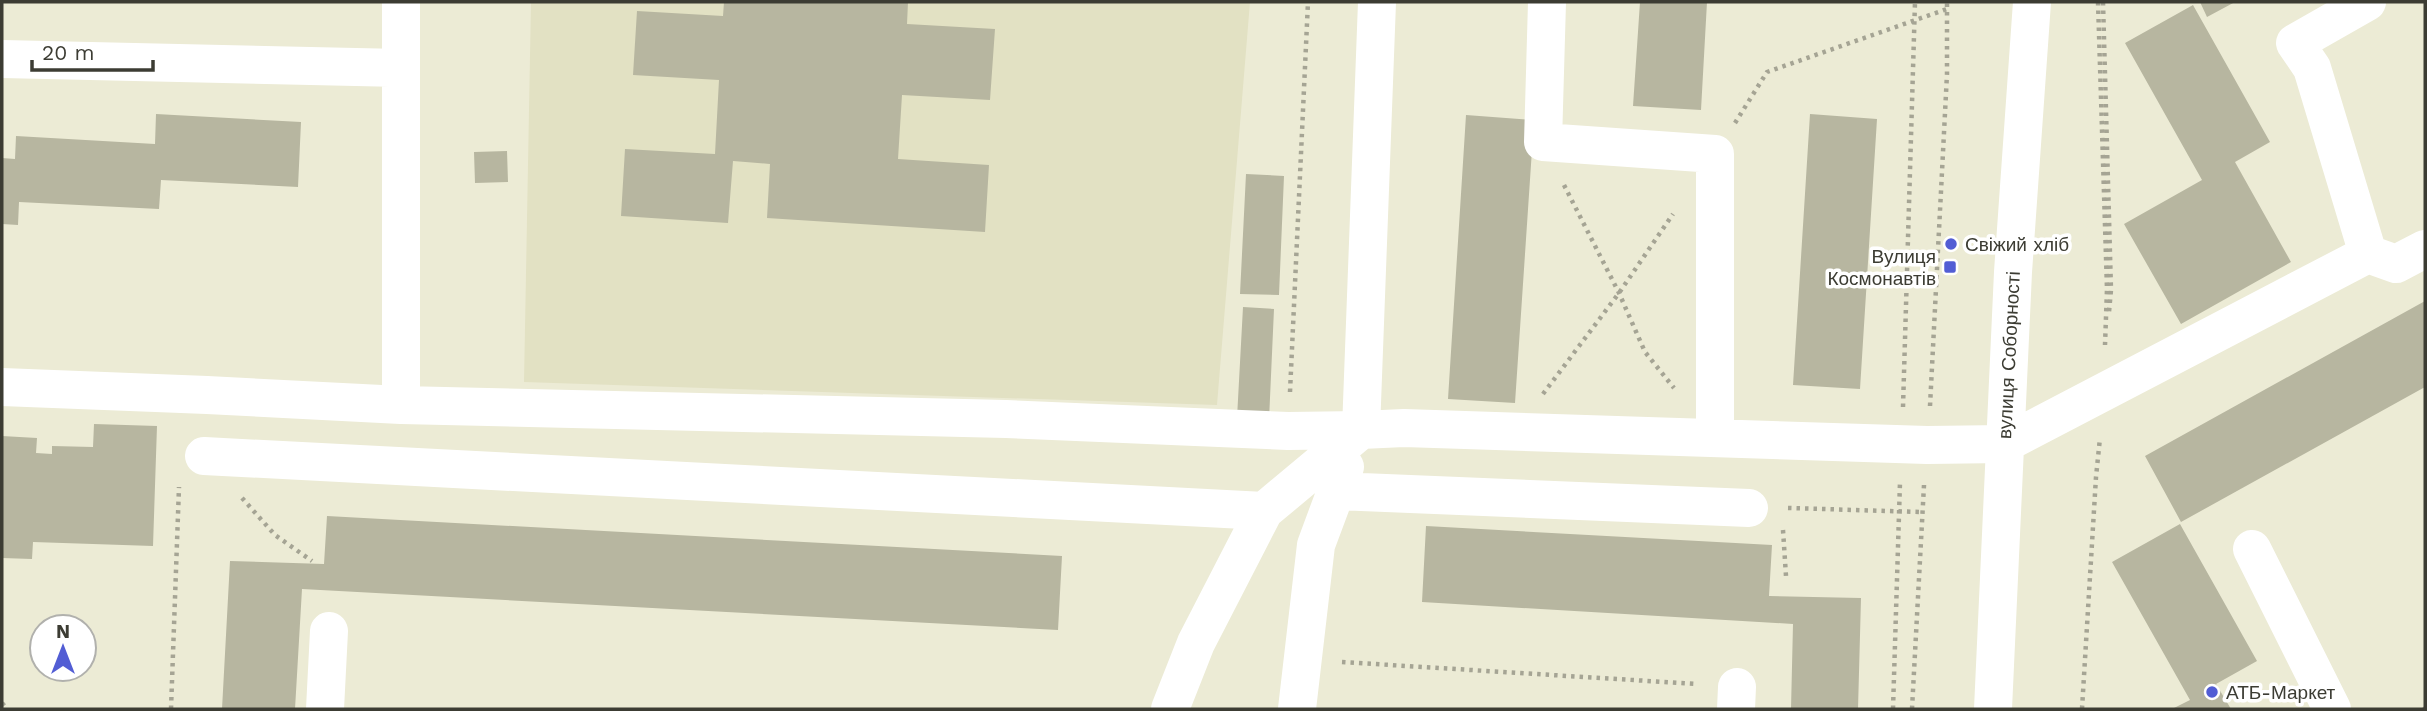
<svg xmlns="http://www.w3.org/2000/svg" width="2427" height="711" font-family="'Work Sans',sans-serif">
  <style>
    .built { fill: #e2e1c3 }
    .building { fill: #b7b6a0 }
    .lines { fill: none; stroke-linecap: round; stroke-linejoin: round }
    .path { stroke: #a5a494; stroke-width: 4.5; stroke-dasharray: 3.5 5; stroke-linecap: butt }
    .minor { stroke: #fff; stroke-width: 38 }
    .poi-dot { fill: #525dd4; stroke: #fff; stroke-width: 2.5 }
    .labels { text-anchor: middle; dominant-baseline: central; stroke-width: 7; stroke-linejoin: round; paint-order: stroke }
    .poi-label { font-size: 19px; fill: #3c3c33; stroke: #fff; text-anchor: start }
    .street-label { font-size: 19px; fill: #3c3c33; stroke: #fff }
  </style>
  <rect width="100%" height="100%" fill="#ecebd5"/>
  <path class="built" d="M531,2h719l-33,403 -693,-23z"/>
  <path class="building" d="M724,2h184l-1,22 88,5 -5,71 -88,-5 -4,64 91,6 -4,67 -218,-14 3,-54 -37,-3 -5,62 -107,-7 4,-67 90,5 4,-74 -86,-5 4,-64 86,5z
    M1640,2h67l-6,108 -68,-4z
    M2200,2h35l-28,15z
    M2193,5l77,137 -35,20 56,100 -110,62 -57,-100 78,-44 -77,-137z
    M156,114l145,8 -3,65 -137,-7 -2,29 -140,-7 -1,23 -16,-1v-66l13,1 1,-23 139,8z
    M1810,114l67,5 -17,270 -67,-4z
    M1466,115l68,5 -19,283 -67,-4z
    M507,151l1,31 -33,1 -1,-31z
    M1246,174l38,2 -5,119 -39,-1z
    M2425,301v86l-244,135 -36,-66z
    M1243,307l31,2 -5,111 -32,-2z
    M94,424l63,2 -4,120 -120,-4 -1,17 -30,-1v-122l35,2 -1,15 16,1v-8l41,1z
    M327,516l735,40 -4,74 -756,-41 -7,120h-73l8,-148 94,3z
    M2180,524l77,137 -41,23 15,25h-59l18,-9 -78,-138z
    M1426,526l346,19 -3,51 92,2 -3,111h-67l2,-85 -371,-22z"/>
  <g class="lines">
    <path class="path" d="M2098,2l9,287 -2,56
      M2103,2l8,288 -2,22
      M1735,123l32,-51 180,-63
      M1564,185l55,108 26,59 29,36
      M1290,392l18,-390
      M1543,394l76,-101 54,-79
      M1930,406l17,-332v-72
      M1903,407l12,-405
      M242,498l33,37 37,26
      M1788,508l134,4
      M1783,530l3,46
      M1342,662l355,22
      M2,703l5,6
      M171,709l8,-222
      M1893,709l7,-227
      M1912,709l12,-224
      M2082,709l14,-232 4,-39
      M2424,709l1,-1"/>
    <path class="minor" d="M401,2v66
      M1547,2l-4,140 172,12v284
      M2367,2l-72,41 17,25 56,186
      M2,59l399,9v337
      M2,387l205,8 194,10 605,14 282,12 73,-1 16,-428
      M204,456l1060,55
      M1337,491l412,17
      M2252,549l80,160
      M325,709l4,-78
      M1170,709l26,-66 68,-132 97,-81 43,-2 523,17 77,-1 364,-190 28,10 29,-15
      M1297,709l19,-164 29,-78
      M1736,709l1,-22
      M1993,709l20,-437 19,-270"/>
  </g>
  <g class="poi-dot">
    <circle cx="1951" cy="244" r="7"/>
    <rect x="1943" y="260" width="14" height="14" rx="3.5"/>
    <circle cx="2212" cy="692" r="7"/>
  </g>
  <g class="labels">
    <g class="poi-label">
      <text x="1965" y="244">Свіжий хліб</text>
      <text x="1936" y="256" text-anchor="end">Вулиця<tspan x="1936" dy="22">Космонавтів</tspan></text>
      <text x="2226" y="692">АТБ-Маркет</text>
    </g>
    <g class="street-label">
      <text transform="translate(2009 355) rotate(-87)">вулиця Соборності</text>
    </g>
  </g>
  <rect width="2427" height="711" fill="none" stroke="#3c3c33" stroke-width="7"/>
  <g transform="translate(63 648)"><circle r="33" fill="#ffffff" stroke="#b1b1ad" stroke-width="2"/>
  <path d="M0-5L12 26L0 18L-12 26Z" fill="#525dd4"/>
  <text y="-10" font-size="19" font-weight="bold" text-anchor="middle" fill="#3c3c33">N</text>
  </g>
  <path d="M32 60v10h121v-10" fill="none" stroke="#3c3c33" stroke-width="3.5"/>
  <text x="42" y="60" font-size="21" fill="#3c3c33" stroke="#ffffff" stroke-width="5" paint-order="stroke">20 m</text>
</svg>
